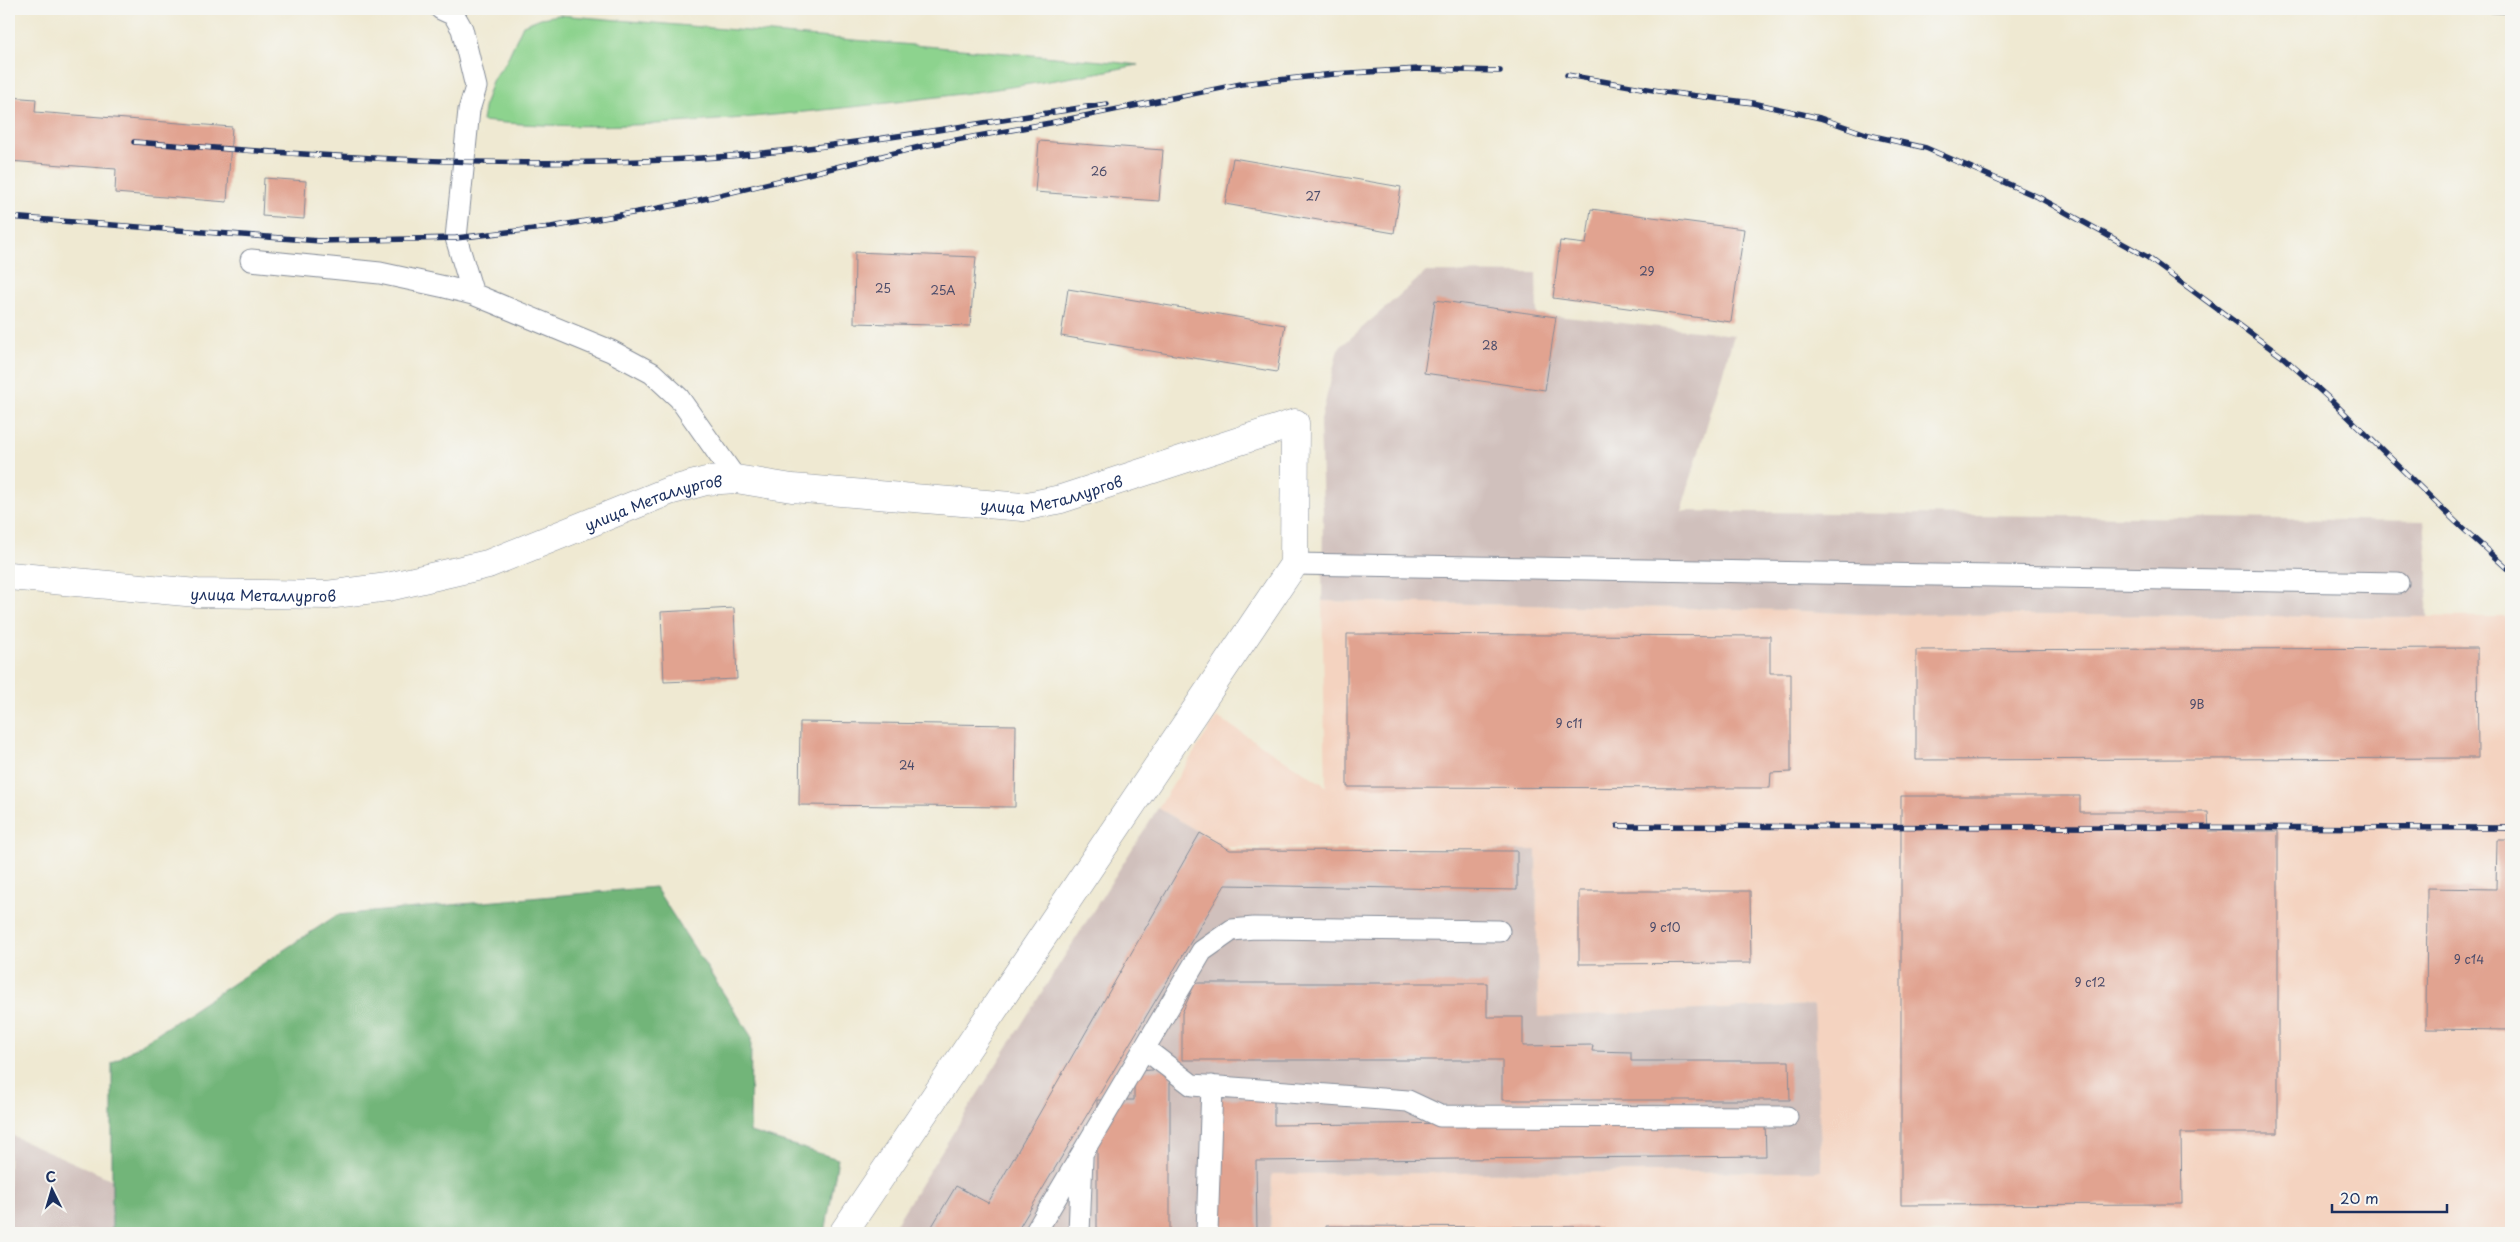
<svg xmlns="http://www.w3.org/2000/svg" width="2520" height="1242" font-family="'Playpen Sans',sans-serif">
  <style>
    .built { fill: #f4d3c0 }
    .industrial { fill: #d0c0bc }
    .green { fill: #8dd38e; stroke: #548176 }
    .forest { fill: #72b579; stroke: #46726c }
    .building { fill: #e1a390 }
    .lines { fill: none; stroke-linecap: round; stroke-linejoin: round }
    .service-casing { stroke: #858c98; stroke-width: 23 }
    .minor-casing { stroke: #858c98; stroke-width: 29 }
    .service { stroke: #fff; stroke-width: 21 }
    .minor { stroke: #fff; stroke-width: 28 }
    .rail-casing { stroke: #1b2f5e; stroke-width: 5.5 }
    .rail { stroke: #f6f6f2; stroke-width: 4; stroke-dasharray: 11; stroke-linecap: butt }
    .labels { text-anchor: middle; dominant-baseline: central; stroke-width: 4; stroke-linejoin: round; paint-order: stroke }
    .number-label { font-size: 12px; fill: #4c4c6a }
    .street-label { font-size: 15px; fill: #1b2f5e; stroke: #f6f6f2 }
  </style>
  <rect width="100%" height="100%" fill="#f6f6f2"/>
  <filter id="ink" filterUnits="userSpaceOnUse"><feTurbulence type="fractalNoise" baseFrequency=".02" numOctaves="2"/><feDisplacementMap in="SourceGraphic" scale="10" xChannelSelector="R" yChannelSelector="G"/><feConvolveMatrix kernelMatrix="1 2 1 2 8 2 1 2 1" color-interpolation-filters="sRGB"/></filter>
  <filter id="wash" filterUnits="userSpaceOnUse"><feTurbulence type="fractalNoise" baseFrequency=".0096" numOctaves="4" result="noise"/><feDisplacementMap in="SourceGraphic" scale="20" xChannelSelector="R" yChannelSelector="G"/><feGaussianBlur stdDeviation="1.12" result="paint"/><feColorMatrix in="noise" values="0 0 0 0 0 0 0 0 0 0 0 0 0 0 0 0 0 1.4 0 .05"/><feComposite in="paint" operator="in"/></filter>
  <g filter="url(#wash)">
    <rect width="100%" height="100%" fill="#efe9d2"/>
    <path class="built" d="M1322,601l463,9 75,4 651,3v616h-1241l2,-59 550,-3 -9,-166 -275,12 -2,-167 -311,-3 -67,-39 59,-91 109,69z"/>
    <path class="industrial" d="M1426,272l110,1 1,41 197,21 -53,176 743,10 4,44 -1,52 -567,-3 -75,-4 -463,-9 1,-90 -3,-87 18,-75z
      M1158,808l72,42h306l2,167 276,-12 8,166 -550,3 -2,59h-380z
      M9,1134l224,99h-224z"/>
    <path class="green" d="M559,15l554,47 25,3c-105,21 -209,34 -315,45 -113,12 -227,22 -341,11l3,-18 7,-22 14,-19 17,-37 18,-7z"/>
    <path class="forest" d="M655,887l96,149 -1,96 88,27 -13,74h-713v-170l225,-148z"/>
    <g id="blocks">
      <path class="building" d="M9,97l27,2 -1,13 197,15 -5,75 -112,-9 1,-24 -107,-8z
        M1039,141l124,9 -4,51 -124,-9z
        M1233,158l168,29 -7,46 -169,-29z
        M264,178l42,3 -2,38 -42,-3z
        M1591,209l153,20 -13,93 -178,-24 7,-57 26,3z
        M855,252l121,5 -6,69 -116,-3z
        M1068,289l217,36 -8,47 -216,-36z
        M1435,300l121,17 -11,73 -121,-17z
        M734,608l3,71 -73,3 -3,-70z
        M1347,634l423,2v37h21v99l-20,1 -1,15 -423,-1z
        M2477,648l1,110 -562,2v-110z
        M800,722l216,3 -1,82 -216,-2z
        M1901,796h179v16h128l1,19h69v302h-97l1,71 -281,1z
        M1200,833l30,17 287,1v39l-292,-5 -209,348h-88l28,-47 32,17z
        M2497,840h14v190l-85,-1 1,-141 69,1z
        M1579,891h171l1,72 -172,1z
        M1195,983h292v34h36v29l70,-1 -1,6 39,1v9h158l1,39h-288v-40h-320v-47z
        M1170,1069v164h-73v-133h37v-29z
        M1274,1098v27l491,-5 1,36 -510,5 1,72h-41l1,-134z
        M1326,1226l274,1v6h-274z"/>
    </g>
  </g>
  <g filter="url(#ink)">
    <use href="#blocks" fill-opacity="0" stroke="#858c98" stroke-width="1"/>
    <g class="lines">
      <g class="service-casing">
        <path id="service" d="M441,9l13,6 8,14 14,58 -7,23 -13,128 17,56
          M251,260l129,13 65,14 28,7 138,57 41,22 27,25 57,81
          M1294,564l1104,19
          M1145,1049l47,36 216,16 32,15 347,1
          M1035,1233l167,-282 30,-21 22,-2 245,3
          M1079,1233l3,-76
          M1207,1233l5,-147"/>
      </g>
      <g class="minor-casing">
        <g id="minor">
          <path id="s1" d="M9,576l188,17 130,2 61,-8 100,-23 181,-73 37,-10 30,-2 56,9 231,19 38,-8 234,-76 -1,141 -451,669"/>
        </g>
      </g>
      <use href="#service" class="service"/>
      <use href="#minor" class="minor"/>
      <g class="rail-casing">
        <path id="rail" d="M2449,9l62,2
          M1567,75l98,17 88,11 67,15 49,17 57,13 112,49 109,60 137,101 48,43 124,121 55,50
          M134,142c195,15 389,29 584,15 130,-10 260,-34 389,-53
          M9,217l311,24 136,-3 95,-11 87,-15 53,-10 237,-57 122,-22 191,-39 93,-10 85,-5 81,2
          M1618,826l893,2"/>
      </g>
      <use href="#rail" class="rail"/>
    </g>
  </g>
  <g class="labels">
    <g class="number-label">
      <text x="1099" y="171">26</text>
      <text x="1313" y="196">27</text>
      <text x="1647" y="271">29</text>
      <text x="883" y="288">25</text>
      <text x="943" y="290">25А</text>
      <text x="1490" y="345">28</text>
      <text x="2197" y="704">9В</text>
      <text x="1569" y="723">9 с11</text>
      <text x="907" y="765">24</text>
      <text x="1665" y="927">9 с10</text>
      <text x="2469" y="959">9 с14</text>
      <text x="2090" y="982">9 с12</text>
    </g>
    <g class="street-label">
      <text stroke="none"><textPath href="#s1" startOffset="1065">улица Металлургов</textPath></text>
      <text stroke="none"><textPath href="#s1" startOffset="660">улица Металлургов</textPath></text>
      <text stroke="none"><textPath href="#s1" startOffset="255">улица Металлургов</textPath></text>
    </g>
  </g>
  <rect width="2520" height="1242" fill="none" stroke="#f6f6f2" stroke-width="30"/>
  <g transform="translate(52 1190) rotate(355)" stroke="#f6f6f2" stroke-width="4" paint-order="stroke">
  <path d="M0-4L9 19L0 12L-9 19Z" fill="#1b2f5e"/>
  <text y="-8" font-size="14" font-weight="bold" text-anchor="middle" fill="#1b2f5e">С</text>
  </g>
  <path d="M2332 1204v8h115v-8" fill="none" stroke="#1b2f5e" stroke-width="2.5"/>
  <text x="2340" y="1204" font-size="15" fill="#1b2f5e" stroke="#f6f6f2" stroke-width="4" paint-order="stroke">20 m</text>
</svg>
